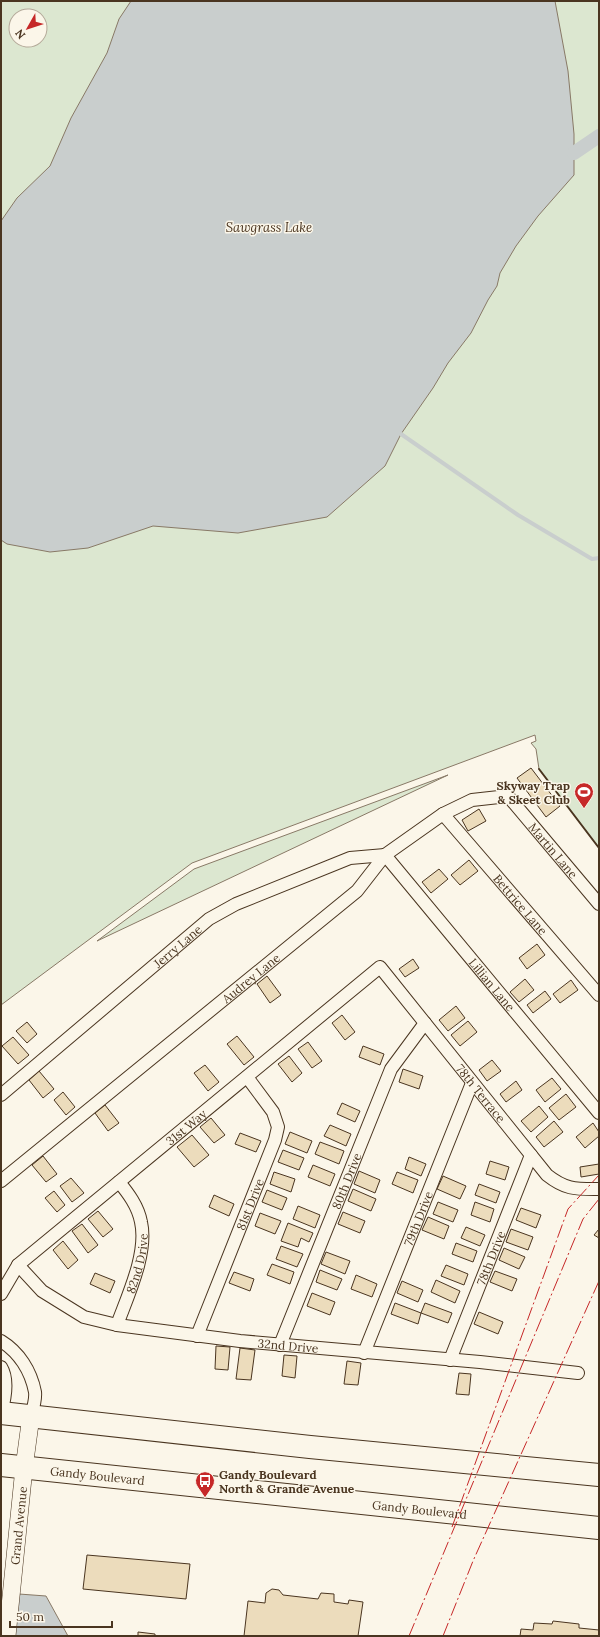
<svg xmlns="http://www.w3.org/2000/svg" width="600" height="1637" font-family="Lora,serif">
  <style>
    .green { fill: #dce7d0; stroke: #887966; fill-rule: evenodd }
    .water { fill: #c9cecd; stroke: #887966 }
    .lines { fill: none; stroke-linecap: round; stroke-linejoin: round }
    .stream { stroke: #c9cecd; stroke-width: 4 }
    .canal { stroke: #c9cecd; stroke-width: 14 }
    .building { fill: #ecdcbc; stroke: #4a3520 }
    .street-casing { stroke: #4a3520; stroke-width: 14 }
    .secondary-casing { stroke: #4a3520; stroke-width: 18 }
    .highway-casing { stroke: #4a3520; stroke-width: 24 }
    .street { stroke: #fbf6e9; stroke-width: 12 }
    .secondary { stroke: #fbf6e9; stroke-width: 17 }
    .highway { stroke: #fbf6e9; stroke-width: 22 }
    .wall { stroke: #4a3520; stroke-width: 2 }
    .power { stroke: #c62828; stroke-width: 1; stroke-dasharray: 14 3 2 3; stroke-linecap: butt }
    .labels { text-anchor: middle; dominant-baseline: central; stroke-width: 3; stroke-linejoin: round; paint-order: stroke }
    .poi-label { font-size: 12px; font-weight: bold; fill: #4a3520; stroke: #fbf6e9; text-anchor: end }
    .street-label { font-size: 12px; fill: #4a3520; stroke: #fbf6e9 }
    .water-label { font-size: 13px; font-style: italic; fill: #4a3520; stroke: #fbf6e9 }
  </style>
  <rect width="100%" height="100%" fill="#fbf6e9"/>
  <path class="green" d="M1,1h598v847l-60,-79 -3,-20 -5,-6 5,-2 -1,-6 -343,128 -191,142zM16,16h24v24h-24z
    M448,775l-351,166 97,-72z"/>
  <path class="water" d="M131,1h424l13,70 6,63v41l-36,41 -22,30 -16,27 -3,13 -9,14 -17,33 -23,30 -15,25 -32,46 -16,32 -58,51 -89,16 -85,-7 -65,22 -38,4 -43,-8 -6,-4v-319l16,-23 33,-32 21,-48 36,-65 12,-34z
    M19,1594l27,2 22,40h-53z"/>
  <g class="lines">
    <path class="stream" d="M401,434l117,81 74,44 7,-1"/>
    <path class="canal" d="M574,153l25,-17"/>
  </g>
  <path class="building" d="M531,768l29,38 -14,11 -29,-39z
    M479,809l7,12 -18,10 -6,-11z
    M469,860l9,11 -18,14 -9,-10z
    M439,869l9,10 -17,14 -9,-11z
    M537,944l8,11 -18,14 -8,-11z
    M413,959l6,9 -14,9 -6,-8z
    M267,976l14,19 -11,8 -13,-19z
    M525,979l9,11 -15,12 -9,-10z
    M571,980l7,10 -18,13 -7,-9z
    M545,991l6,8 -18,14 -6,-8z
    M456,1006l9,12 -17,13 -9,-11z
    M342,1015l13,17 -10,8 -13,-17z
    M468,1021l9,11 -17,14 -9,-11z
    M27,1022l10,12 -10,9 -11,-12z
    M237,1036l17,21 -10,8 -17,-21z
    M13,1037l16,18 -11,9 -16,-18z
    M308,1042l14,19 -10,7 -14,-19z
    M363,1046l21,8 -4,11 -21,-8z
    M289,1056l13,17 -10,9 -14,-18z
    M492,1060l9,11 -14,10 -8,-11z
    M205,1065l14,17 -11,9 -14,-18z
    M403,1069l20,7 -4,13 -20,-7z
    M39,1071l15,18 -11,9 -14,-18z
    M552,1078l9,11 -16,13 -9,-12z
    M516,1081l6,9 -16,12 -6,-8z
    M63,1092l12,15 -9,8 -12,-15z
    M566,1094l10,13 -17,13 -10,-12z
    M342,1103l18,8 -5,11 -18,-8z
    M105,1105l14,18 -11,8 -13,-18z
    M539,1106l9,11 -17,15 -10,-11z
    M211,1118l14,17 -11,8 -14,-16z
    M554,1121l9,11 -19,15 -8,-10z
    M593,1123l6,9v4l-14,12 -9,-11z
    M330,1125l21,9 -5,12 -22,-10z
    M290,1132l22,9 -5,12 -22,-9z
    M240,1133l21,8 -5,11 -21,-8z
    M192,1135l17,20 -15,12 -17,-20z
    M320,1142l24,9 -5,13 -24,-10z
    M283,1150l21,8 -5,12 -21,-8z
    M43,1156l14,18 -11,8 -14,-17z
    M409,1157l17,7 -5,12 -16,-7z
    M490,1161l19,6 -4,13 -19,-6z
    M599,1164v10l-18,3 -1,-10z
    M313,1165l22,9 -5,12 -22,-9z
    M359,1171l21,9 -5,13 -21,-9z
    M274,1172l21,7 -4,13 -21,-8z
    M397,1172l21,8 -5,13 -21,-9z
    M443,1176l23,10 -6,13 -23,-10z
    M71,1178l13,15 -12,9 -12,-16z
    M479,1184l21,8 -4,11 -21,-8z
    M353,1189l23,10 -5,12 -23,-10z
    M267,1190l20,8 -5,12 -20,-8z
    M54,1191l11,14 -8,7 -12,-14z
    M214,1195l20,9 -5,12 -20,-9z
    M438,1202l20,8 -5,12 -20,-8z
    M475,1202l19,7 -4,13 -19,-7z
    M298,1206l22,9 -5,13 -22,-9z
    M521,1208l20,7 -5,13 -20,-8z
    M98,1211l15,18 -10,8 -15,-18z
    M343,1212l22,9 -5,12 -22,-9z
    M260,1213l21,8 -6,13 -20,-8z
    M428,1217l21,9 -5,13 -22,-9z
    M288,1223l25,10 -4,9 -8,-4 -3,9 -17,-6z
    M82,1224l16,21 -10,8 -16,-22z
    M466,1227l19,8 -5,11 -19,-8z
    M511,1229l22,8 -5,13 -22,-8z
    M599,1229v9l-5,-3z
    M63,1241l15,19 -10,9 -15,-19z
    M456,1243l21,8 -4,11 -21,-8z
    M281,1246l22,8 -6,13 -21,-8z
    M504,1248l21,9 -6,12 -20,-9z
    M326,1252l24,9 -5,13 -24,-10z
    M272,1264l22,8 -4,12 -23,-9z
    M446,1265l22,9 -4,11 -23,-9z
    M320,1270l22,9 -5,11 -21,-8z
    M495,1271l22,8 -5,12 -22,-9z
    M234,1272l20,7 -4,12 -21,-8z
    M95,1273l20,8 -5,12 -20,-9z
    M356,1275l21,9 -5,13 -21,-8z
    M436,1280l24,11 -5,12 -24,-11z
    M402,1281l21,9 -5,12 -21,-9z
    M312,1293l23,9 -5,13 -23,-9z
    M395,1303l26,10 -3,11 -27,-10z
    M425,1303l27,10 -4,10 -27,-10z
    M479,1312l24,10 -5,12 -24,-10z
    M216,1346l14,1 -2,23 -13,-1z
    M240,1348l15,2 -4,30 -15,-1z
    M284,1355l13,1 -2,22 -13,-2z
    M347,1361l14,2 -3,22 -14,-1z
    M459,1373l12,1 -2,21 -13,-1z
    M87,1555l103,9 -4,35 -103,-10z
    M272,1589l7,1 4,5 35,4 3,-6 13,1v8l14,2 1,-4 14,2 -5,34h-114l4,-35 17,2 1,-10z
    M553,1621l26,3v4l20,2v6h-79l1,-7 12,1 1,-7 18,1z
    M138,1632l17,2v2h-17z"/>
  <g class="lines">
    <g class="street-casing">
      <g id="street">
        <path id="s1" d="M443,814l156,181"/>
        <path id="s2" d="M385,855l214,258"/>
        <path id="s3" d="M1,1095l208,-176 27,-15 114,-46 35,-3"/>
        <path id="s4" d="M1,1181l356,-290 28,-36 58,-41 29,-14 36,-4 91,108"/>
        <path id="s5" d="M18,1265l24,26 42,26 33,8 123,16 240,21 98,11"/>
        <path id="s6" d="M1,1294l17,-29 362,-298 167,208c19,15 29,14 52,14"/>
        <path id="s7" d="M117,1325c11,-30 31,-72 24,-103 -3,-16 -13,-29 -22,-40"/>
        <path id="s8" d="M197,1336l78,-196 3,-13 -5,-15 -26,-35"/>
        <path d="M1,1341c18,11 30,30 34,51 1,7 -2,17 -4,24"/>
        <path id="s9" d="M280,1345l111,-276 34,-46"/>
        <path id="s10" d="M364,1353l108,-270"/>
        <path id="s11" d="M450,1360l81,-205"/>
        <path d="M1,1367c8,13 4,32 0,46"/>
      </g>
    </g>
    <g class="secondary-casing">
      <g id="secondary">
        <path id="s12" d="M7,1636l17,-168 7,-52"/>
      </g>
    </g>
    <g class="highway-casing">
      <g id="highway">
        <path d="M1,1413l309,34 289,28"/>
        <path id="s13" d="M1,1465l598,63"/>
      </g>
    </g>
    <use href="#street" class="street"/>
    <use href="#secondary" class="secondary"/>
    <use href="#highway" class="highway"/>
    <path class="wall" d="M539,769l60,79"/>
    <path class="power" d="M452,1527l116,-318 31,-34
      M409,1636l174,-417 16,-20
      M443,1636l30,-75 126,-280"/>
  </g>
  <defs>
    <g id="stadium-pin" transform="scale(1)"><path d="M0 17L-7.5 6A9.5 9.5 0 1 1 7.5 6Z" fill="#c62828" stroke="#fbf6e9"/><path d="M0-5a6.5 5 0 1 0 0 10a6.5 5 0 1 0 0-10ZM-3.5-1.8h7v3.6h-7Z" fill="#fff"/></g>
    <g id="bus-pin" transform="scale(1)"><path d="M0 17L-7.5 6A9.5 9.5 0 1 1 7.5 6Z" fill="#c62828" stroke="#fbf6e9"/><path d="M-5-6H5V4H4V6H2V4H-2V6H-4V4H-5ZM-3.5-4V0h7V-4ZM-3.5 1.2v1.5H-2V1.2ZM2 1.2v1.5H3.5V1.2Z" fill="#fff"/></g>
  </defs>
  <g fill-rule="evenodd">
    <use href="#stadium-pin" x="584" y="792"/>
    <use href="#bus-pin" x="205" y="1481"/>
  </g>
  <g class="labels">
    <g class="poi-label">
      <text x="570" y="785">Skyway Trap<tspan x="570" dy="14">&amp; Skeet Club</tspan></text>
      <text x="219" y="1474" text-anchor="start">Gandy Boulevard<tspan x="219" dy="14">North &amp; Grande Avenue</tspan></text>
    </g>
    <g class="street-label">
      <text stroke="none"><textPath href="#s4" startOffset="715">Martin Lane</textPath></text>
      <text stroke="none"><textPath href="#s1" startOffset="119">Bettrice Lane</textPath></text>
      <text stroke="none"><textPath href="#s3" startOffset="231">Jerry Lane</textPath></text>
      <text stroke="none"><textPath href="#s4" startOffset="322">Audrey Lane</textPath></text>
      <text stroke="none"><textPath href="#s2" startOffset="168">Lillian Lane</textPath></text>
      <text stroke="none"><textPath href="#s6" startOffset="664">78th Terrace</textPath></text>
      <text stroke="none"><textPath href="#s6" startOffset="251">31st Way</textPath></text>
      <text stroke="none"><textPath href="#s9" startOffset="177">80th Drive</textPath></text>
      <text stroke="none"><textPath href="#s8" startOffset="142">81st Drive</textPath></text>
      <text stroke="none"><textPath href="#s10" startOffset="145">79th Drive</textPath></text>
      <text stroke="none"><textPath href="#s11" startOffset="110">78th Drive</textPath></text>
      <text stroke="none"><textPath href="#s7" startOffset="65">82nd Drive</textPath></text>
      <text stroke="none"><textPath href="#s5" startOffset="291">32nd Drive</textPath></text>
      <text stroke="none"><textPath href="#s13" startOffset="97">Gandy Boulevard</textPath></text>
      <text stroke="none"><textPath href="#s13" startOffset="421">Gandy Boulevard</textPath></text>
      <text stroke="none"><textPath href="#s12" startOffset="111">Grand Avenue</textPath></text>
    </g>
    <g class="water-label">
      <text x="269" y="227">Sawgrass Lake</text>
    </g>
  </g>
  <rect width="600" height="1637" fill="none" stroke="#4a3520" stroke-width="4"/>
  <g transform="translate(28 28) rotate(231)"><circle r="19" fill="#fbf6e9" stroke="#b4a999"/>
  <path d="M0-3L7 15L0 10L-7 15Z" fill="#c62828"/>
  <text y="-6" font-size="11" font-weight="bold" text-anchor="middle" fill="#4a3520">N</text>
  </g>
  <path d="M10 1621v6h102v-6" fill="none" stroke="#4a3520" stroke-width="2"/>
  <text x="16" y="1621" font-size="12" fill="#4a3520" stroke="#fbf6e9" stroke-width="3" paint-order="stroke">50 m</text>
</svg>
